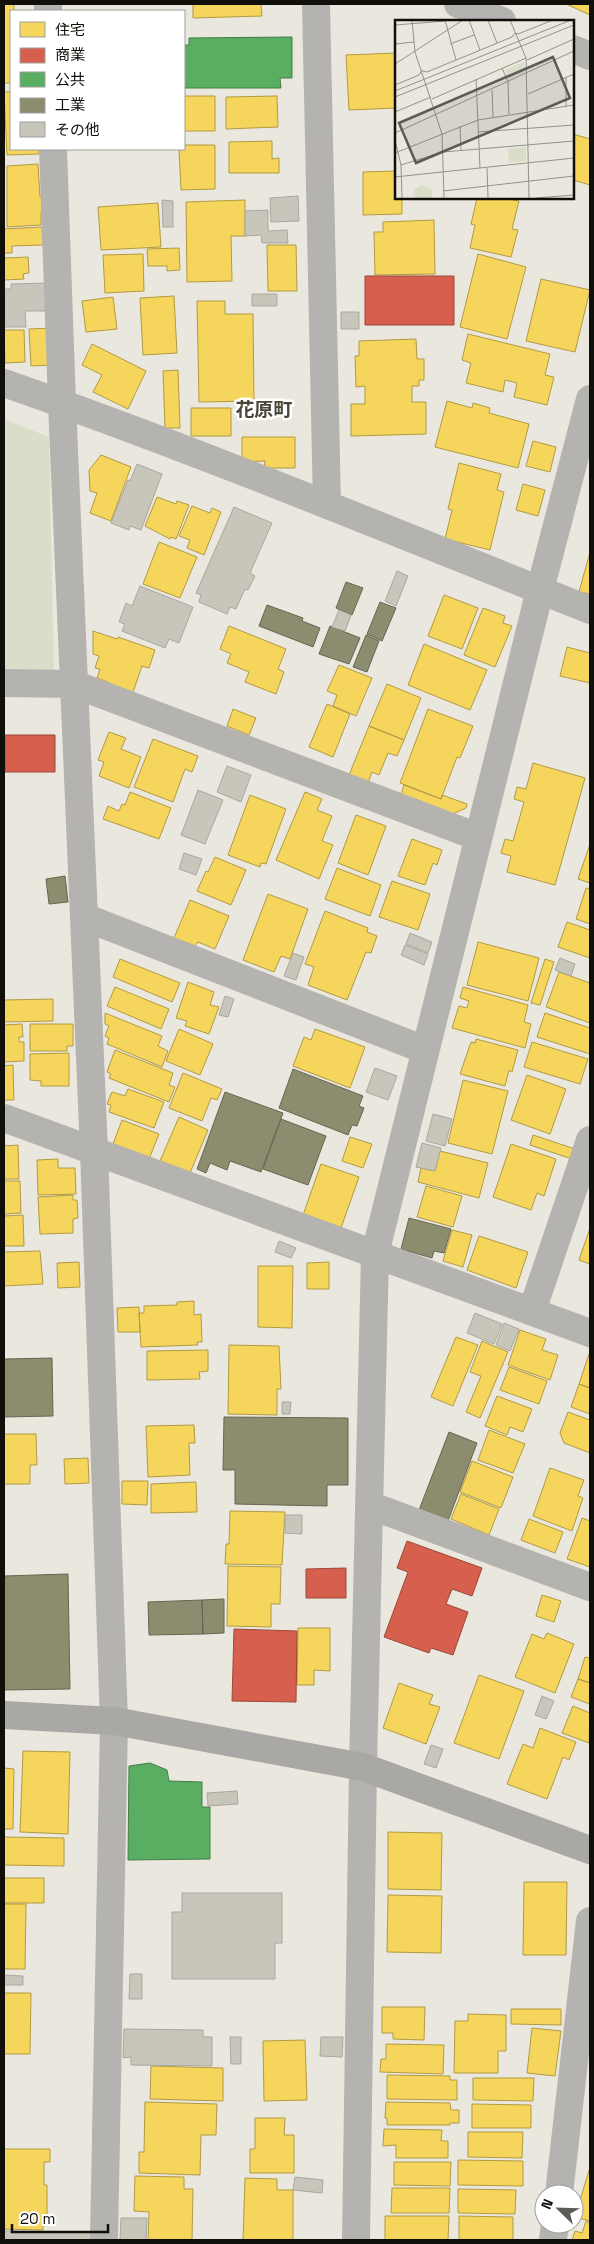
<svg xmlns="http://www.w3.org/2000/svg" width="594" height="2244" font-family="'Space Grotesk','Noto Sans JP',sans-serif">
  <style>
    .green { fill: #dadec9 }
    .homes { fill: #f6d55c; stroke: #b19a43 }
    .shops { fill: #d6604d; stroke: #9b4839 }
    .public { fill: #5aae61; stroke: #447e47 }
    .industry { fill: #8c8c6e; stroke: #676650 }
    .building { fill: #c8c5ba; stroke: #a9a79f }
    .lines { fill: none; stroke-linecap: round; stroke-linejoin: round }
    .street { stroke: #b4b3b0; stroke-width: 28 }
    .secondary { stroke: #aaa8a4; stroke-width: 28 }
    .labels { text-anchor: middle; dominant-baseline: central; stroke-width: 5; stroke-linejoin: round; paint-order: stroke }
    .quarter-label { font-size: 19px; font-weight: bold; fill: #484537; stroke: #fff }
    .inset-road { fill: none; stroke: #939189; stroke-width: 1 }
    .view { fill: #5c5b54; fill-opacity: 0.15; stroke: #5c5b54; stroke-width: 2.5 }
    .inset-edge { fill: none; stroke: #100f09; stroke-width: 2.5 }
  </style>
  <rect width="100%" height="100%" fill="#eae8de"/>
  <path class="green" d="M4,419l45,18 5,235 -50,-3z"/>
  <path class="homes" d="M4,4h10v7h-3v72h-7z
    M193,4h68l1,12 -69,2z
    M566,4h24v11z
    M396,53v55l-47,2 -3,-55z
    M4,92h7v57h28v5l-32,1z
    M184,96h31v35h-31z
    M277,96l1,31 -52,2v-32z
    M573,134l17,5v46l-17,-5z
    M272,141v18l7,-1v15h-50v-31z
    M184,145h31v44l-34,1 -2,-41h5z
    M38,164l2,33h5l1,15h-5v13l-34,2v-61z
    M396,171v27h6v16l-39,1v-43z
    M477,198h37l-1,2 6,1 -7,28 6,1 -7,27 -41,-9 5,-23 -4,-1z
    M245,200v36h-14l1,45 -45,1 -1,-80z
    M158,203l3,44 -60,3 -3,-43z
    M434,220l1,54 -60,1 -1,-43h9v-10z
    M42,227l1,18 -31,1v7h-8v-24z
    M267,245h29l1,46h-29z
    M179,248l1,22 -13,1v-5h-19l-1,-17z
    M143,254l1,37 -39,2 -2,-38z
    M478,254l48,13 -19,72 -47,-12z
    M28,257l1,16 -6,1 1,5 -20,1v-22z
    M541,279l49,11 -15,62 -49,-11z
    M174,296l3,57 -34,2 -3,-57z
    M113,297l4,32 -31,3 -4,-31z
    M197,301h28v13h28l1,87 -55,1z
    M52,328l1,37 -22,1 -2,-37z
    M4,330h20l1,32 -20,1z
    M468,334l82,20 -5,21 9,2 -7,28 -33,-8 3,-14 -12,-3 -2,12 -37,-9 5,-20 -9,-3z
    M416,339l1,20h7v21h-5v6h-7v16h14v32l-75,2v-32h14v-18l-9,1 -1,-31h4v-15z
    M92,344l54,27 -18,38 -35,-17 9,-17 -20,-10z
    M178,370l2,58h-15l-2,-57z
    M447,401l25,7 1,-5 17,5 -1,5 40,11 -11,44 -83,-21z
    M191,408h40v28h-40z
    M242,437h53v31h-31l1,-7 -23,1z
    M533,441l23,6 -6,25 -24,-6z
    M101,455l30,12 -20,54 -21,-8 7,-20 -7,-2 -1,-21z
    M459,463l42,11 -4,16 7,2 -14,58 -45,-11 7,-29 -4,-1z
    M523,484l22,6 -7,26 -22,-6z
    M157,497l19,7 1,-3 12,4 -13,34 -5,-2 -1,2 -25,-13z
    M192,506l18,7 2,-5 9,4 -17,43 -17,-7 3,-8 -11,-4z
    M159,542l38,15 -17,41 -37,-14z
    M590,552v42l-11,-2z
    M444,595l34,13 -16,41 -34,-13z
    M483,608l22,8 -2,7 9,3 -17,41 -31,-12z
    M229,626l57,23 -8,20 6,3 -8,22 -31,-12 4,-10 -22,-9 4,-9 -11,-5z
    M93,631l24,8 1,-2 37,13 -6,18 -7,-2 -10,29 -26,-9 2,-4 -11,-4 3,-9 -5,-1 4,-12 -6,-2z
    M424,644l63,26 -17,40 -62,-25z
    M567,647l23,6v30l-30,-7z
    M339,665l33,13 -16,38 -23,-10 4,-11 -10,-4z
    M387,684l34,14 -17,42 -35,-14z
    M327,704l23,10 -17,43 -24,-10z
    M233,709l23,9 -7,17 -22,-9z
    M428,709l45,17 -13,32 -3,-1 -16,42 -41,-16z
    M369,726l35,14 -7,16 -9,-3 -9,22 -7,-3 -4,11 -19,-8z
    M109,732l17,6 -5,11 20,8 -12,31 -30,-12 5,-14 -6,-2z
    M153,739l45,17 -6,16 -7,-3 -12,33 -39,-15z
    M533,763l52,15 -30,107 -48,-13 4,-16 -10,-3 4,-14 8,2 11,-39 -10,-3 3,-12 9,2z
    M404,785l37,14 1,-4 25,9 -1,4 -13,6 -52,-19z
    M130,792l41,16 -12,31 -56,-20 5,-13 11,5 3,-7 3,1z
    M305,792l17,7 -5,11 15,6 -10,25 11,4 -14,34 -43,-19z
    M250,795l36,14 -20,55 -5,-1 -1,4 -32,-12z
    M356,815l30,11 -18,49 -30,-12z
    M412,839l30,11 -5,15 -4,-2 -8,22 -27,-9z
    M590,844v39l-12,-4z
    M215,857l31,13 -15,35 -34,-14 9,-20 2,1z
    M337,868l44,17 -11,31 -45,-17z
    M392,881l38,13 -12,36 -39,-13z
    M586,888l4,1v35l-14,-5z
    M268,894l40,15 -18,50 -9,-3 -7,16 -31,-12z
    M190,900l39,16 -14,33 -17,-7 -3,4 -21,-8z
    M325,911l43,17 -1,4 10,4 -6,17 -5,-1 -19,48 -39,-15 6,-18 -9,-3z
    M567,922l23,8v28l-32,-11z
    M478,942l61,16 -11,43 -61,-16z
    M120,959l60,24 -8,19 -59,-25z
    M545,959l9,3 -14,43 -9,-2z
    M559,972l31,11v40l-44,-16z
    M188,982l26,10 -4,13 9,2 -10,27 -24,-8 2,-5 -11,-3z
    M115,987l54,22 -8,20 -54,-23z
    M463,987l65,18 -4,17 7,2 -6,24 -73,-20 7,-22 8,2 2,-7 -9,-3z
    M53,999v22l-49,1v-22z
    M105,1013l57,23 -4,10 10,5 -6,16 -55,-23 2,-6 -4,-2 4,-10 -4,-2z
    M545,1013l45,15v26l-53,-17z
    M22,1024l1,13h-4v5h5v19l-20,1v-37z
    M30,1024h43v22h-6v5h-37z
    M179,1029l34,15 -13,31 -34,-14z
    M315,1029l50,18 -15,41 -57,-22 11,-29 7,3z
    M476,1039l42,11 -6,22 -3,-2 -4,16 -45,-12 11,-32 4,1z
    M532,1042l56,17 -8,25 -56,-17z
    M115,1050l58,23 -4,12 6,2 -6,15 -60,-24 2,-4 -4,-2z
    M69,1053v33h-28v-5l-11,-1v-26z
    M13,1065l1,35h-10v-34z
    M183,1073l39,16 -5,11 -6,-2 -9,23 -33,-13z
    M527,1075l39,14 -16,45 -39,-14z
    M463,1080l45,11 -16,63 -44,-11z
    M128,1089l36,13 -10,26 -45,-16 2,-7 -4,-1 5,-12 13,4z
    M179,1117l29,13 -18,43 -30,-12z
    M122,1120l37,14 -10,25 -36,-15z
    M533,1135l42,14 -3,10 -42,-14z
    M350,1137l22,7 -9,24 -21,-7z
    M4,1140l1,6 13,-1 1,34h-15z
    M511,1144l45,15 -12,37 -7,-3 -6,17 -38,-13z
    M440,1151l48,12 -9,35 -61,-16 3,-14 14,3z
    M58,1159v9h17l1,26 -38,1 -1,-35z
    M321,1164l38,13 -18,51 -38,-13z
    M4,1181h16l1,32 -17,1z
    M426,1186l36,10 -9,31 -36,-10z
    M73,1195v5h4l1,18 -5,1v14l-33,1 -2,-37z
    M23,1215l1,31h-20v-30z
    M590,1228v36l-11,-4z
    M452,1230l20,5 -9,32 -20,-6z
    M479,1236l49,16 -12,36 -49,-18z
    M40,1251l3,33 -39,2v-34z
    M79,1262l1,25 -22,1 -1,-25z
    M329,1262v27h-22v-26z
    M258,1266h35l-1,62 -34,-1z
    M194,1301v14l7,-1 1,28h-5l1,3 -57,2 -2,-34h5v-7l33,-1v-3z
    M139,1307l1,25h-22l-1,-24z
    M520,1330l26,9 -4,11 16,5 -8,25 -42,-15z
    M456,1337l22,8 -25,61 -22,-9z
    M482,1341l26,11 -28,66 -14,-6 15,-36 -11,-4z
    M229,1345l50,1 2,43h-4v26l-49,-1z
    M208,1350v21l-9,1 1,7 -53,1v-29z
    M589,1354h1v34l-11,-4z
    M509,1367l38,14 -8,23 -39,-14z
    M579,1384l11,4v26l-19,-7z
    M497,1396l35,13 -9,23 -13,-5 -3,8 -22,-9z
    M568,1412l22,8v33l-26,-10 -4,-10z
    M194,1425l1,18h-6l1,32 -42,2 -2,-51z
    M489,1430l36,14 -12,29 -35,-13z
    M4,1434h32l1,31h-7v19h-26z
    M88,1458l1,25 -24,1 -1,-25z
    M472,1461l41,16 -12,31 -41,-16z
    M550,1468l34,12 -6,16 5,2 -11,33 -39,-15z
    M122,1481h26l-1,24 -25,-1z
    M196,1482l1,30 -46,1v-29z
    M461,1494l38,15 -10,26 -38,-16z
    M230,1511l55,1 -3,53 -57,-1 1,-20h3z
    M582,1518l8,3v46l-23,-8z
    M529,1519l34,13 -8,21 -34,-13z
    M228,1566l53,1 -1,37h-9v23l-44,-1z
    M542,1595l19,6 -7,21 -18,-6z
    M298,1628h32v43l-16,-1v15h-17z
    M547,1633l27,11 -19,49 -40,-16 17,-43 12,5z
    M585,1657l5,1v25l-12,-4z
    M479,1675l45,16 -25,68 -45,-16z
    M578,1679l12,4v21l-19,-7z
    M399,1683l34,12 -4,9 11,3 -14,37 -43,-16z
    M573,1706l17,7 -1,30 -27,-10z
    M540,1728l36,14 -7,18 -6,-3 -16,42 -40,-15 16,-40 10,4z
    M23,1751l47,1 -2,82 -48,-2z
    M4,1768l10,1 -1,60h-9z
    M388,1832l54,1 -1,57 -53,-1z
    M4,1837l60,1v28l-60,-1z
    M4,1878h40v25h-40z
    M524,1882h43l-1,73h-43z
    M388,1895l54,1 -1,57 -54,-1z
    M4,1904h22l-1,65h-21z
    M4,1993h27l-1,61h-26z
    M382,2007h43l-1,33 -31,-1v-6h-11z
    M511,2009h50v16l-50,-1z
    M468,2014l38,1v36h-8v22h-44l1,-52h13z
    M532,2028l29,3 -6,45 -28,-3z
    M305,2040l2,60 -43,1 -1,-60z
    M386,2044l58,1 -1,29 -63,-2 1,-13h5z
    M151,2066l72,2v33l-73,-2z
    M387,2075l63,1v4h7v20l-70,-1z
    M473,2078h61l-1,23 -60,-1z
    M145,2102l72,2 -1,31h-15l-1,40 -61,-2v-21h5z
    M386,2102l64,1 1,7h8v13h-9v2h-63v-7h-2z
    M472,2104l59,1v23h-59z
    M255,2118h30l-1,17h10v38h-44v-24h5z
    M384,2129l58,1 -1,11h7v17h-52v-13l-13,1z
    M468,2132h55l-1,26 -54,-1z
    M4,2149h46v13h-6v23h3v33h-4v12l-39,-1z
    M458,2160l65,1v25l-65,-1z
    M394,2162h57l-1,24 -56,-1z
    M590,2167v54l-15,-4z
    M135,2176l49,1v12h9l-1,51h-44l1,-28 -15,-1z
    M245,2178l32,1v11h16v50h-50z
    M392,2188h58l-1,25h-58z
    M458,2189l58,1 -1,24 -57,-1z
    M385,2216h64l-1,24h-63z
    M459,2216l54,1v23h-54z
    M586,2221l4,2v17h-18l3,-9 7,2z"/>
  <path class="shops" d="M365,276h89v49h-89z
    M5,735h50v37h-50z
    M407,1541l75,27 -10,28 -20,-7 -6,15 22,8 -15,43 -22,-7 -2,5 -45,-16 24,-65 -11,-4z
    M346,1568v30h-40v-29z
    M234,1629l63,2 -1,71 -64,-1z"/>
  <path class="public" d="M292,37v41h-12l1,10h-97v-43h5v-7z
    M150,1763l17,7 2,11 33,1v25h8v52l-82,1 1,-94z"/>
  <path class="industry" d="M346,582l17,6 -11,27 -16,-7z
    M380,602l16,6 -14,33 -15,-7z
    M267,605l36,13 -1,3 18,7 -7,19 -54,-21z
    M330,626l30,12 -11,26 -30,-10z
    M366,635l13,6 -12,31 -14,-5z
    M65,876l3,26 -19,2 -3,-25z
    M293,1069l70,27 -4,10 5,2 -7,18 -5,-1 -4,10 -69,-27z
    M225,1092l58,21 -22,59 -31,-11 -3,9 -17,-7 -4,10 -9,-4z
    M281,1119l45,17 -18,49 -45,-16z
    M409,1218l42,11 -7,24 -10,-2 -2,7 -31,-9z
    M52,1358l1,58 -49,1v-58z
    M224,1417l124,1v67h-21v21l-92,-2v-34h-12z
    M449,1432l28,11 -29,78 -29,-11z
    M68,1574l2,115 -66,1v-114z
    M224,1599v34l-21,1 -1,-34z
    M202,1600l1,34 -54,1 -1,-33z"/>
  <path class="building" d="M298,196l1,25 -28,1 -1,-24z
    M162,200l11,1v26h-10z
    M268,210v21l19,-1 1,13h-26l-1,-8 -16,1v-25z
    M47,283v28h-22l1,16h-22v-38h7v-5z
    M252,294h25v12h-25z
    M341,312h18v17h-18z
    M137,464l25,10 -21,56 -11,-4 -1,4 -18,-7 17,-43 2,1z
    M234,507l38,16 -22,50 5,3 -7,14 -3,-1 -9,20 -6,-2 -3,7 -28,-12 2,-7 -5,-2z
    M397,571l11,5 -12,30 -11,-5z
    M140,586l53,21 -14,36 -10,-4 -4,9 -43,-17 3,-7 -6,-2 7,-19 6,3z
    M339,610l12,5 -6,16 -13,-4z
    M227,766l24,9 -10,27 -24,-10z
    M198,790l25,10 -18,44 -24,-9z
    M184,853l18,6 -6,16 -17,-6z
    M410,933l22,9 -4,11 -22,-9z
    M405,945l23,9 -4,11 -23,-10z
    M293,953l11,4 -8,23 -12,-4z
    M560,958l15,6 -4,12 -16,-6z
    M225,996l9,3 -6,18 -9,-2z
    M375,1068l22,8 -9,24 -22,-8z
    M433,1114l19,5 -7,27 -19,-5z
    M422,1143l19,5 -6,23 -19,-4z
    M279,1241l17,7 -5,10 -16,-6z
    M475,1313l27,11 -8,20 -27,-11z
    M504,1323l15,6 -9,22 -14,-6z
    M282,1402h9l-1,12h-8z
    M285,1515h17v19l-17,-1z
    M542,1696l12,5 -8,18 -11,-4z
    M431,1745l12,4 -7,19 -12,-4z
    M237,1791l1,13 -30,2 -1,-13z
    M182,1893h100v50h-7v36h-103v-67h10z
    M130,1974h12v25h-13z
    M4,1975l19,1v9h-19z
    M124,2029l79,1v7h9v29l-81,-1v-8l-8,1z
    M230,2037h11v27h-10z
    M321,2037h22l-1,20 -22,-1z
    M295,2177l28,3 -1,13 -29,-3z
    M121,2218h26l-1,22h-26z
    M4,2231l87,1v8h-87z"/>
  <g class="lines">
    <path class="street" d="M48,4v7
      M316,4l11,501
      M458,4l44,17
      M573,49l17,7
      M53,149l9,254 32,748 20,570 -10,519
      M4,383c198,69 392,150 586,227
      M4,683l70,1 404,153
      M84,917l341,133
      M4,1118l586,215
      M532,1311l58,-171
      M369,1505l221,82
      M559,2194l31,-273
      M356,2240l7,-473 12,-513 165,-664 50,-191
      M553,2240l2,-16"/>
    <path class="secondary" d="M4,1715l110,6 249,46 227,83"/>
  </g>
  <g class="labels">
    <g class="quarter-label">
      <text x="264" y="409">花原町</text>
    </g>
  </g>
  <g transform="translate(395 20)">
    <rect width="179" height="179" fill="#eae8de"/>
    <path d="M129,42v11l-16,7 -3,-10zM131,127v14l-17,2 -1,-14zM26,165l11,4v9h-18l-1,-8z" fill="#dadec9"/>
    <path class="inset-road" d="M17,0l3,32 27,82 2,64M50,0l11,40M74,0l11,30M93,0l9,23M115,0l16,38 3,140M0,5l50,-4M0,24l19,-2M55,24l24,-9M132,40l47,-21M0,44l68,-44M107,48l6,14 1,32M27,51l5,1 85,-35 3,-4 3,1 35,-14M171,57v29M81,59l4,89M0,65l24,-10 3,-5M97,70l1,27M0,71l176,-71M133,74l46,-20M0,77l179,-72M37,79l94,-41M0,92l36,-15M65,106l1,25M83,112l96,-7M0,113l179,-82M0,120l6,25 1,33M0,133l83,-33 96,-15M6,145l42,-13 131,-11M92,148l1,30M0,157l179,-19M48,171l131,-15M141,178l38,-3"/>
    <path class="view" d="M158,37l17,41 -154,65 -17,-40z"/>
    <rect width="179" height="179" class="inset-edge"/>
  </g>
  <rect width="594" height="2244" fill="none" stroke="#100f09" stroke-width="10"/>
  <rect x="10" y="10" width="175" height="140" fill="#ffffff" stroke="#9f9f9d"/>
  <rect x="20" y="22" width="25" height="15" fill="#f6d55c" stroke="#9f9f9d"/>
  <text x="55" y="35" font-size="15" fill="#100f09">住宅</text>
  <rect x="20" y="48" width="25" height="15" fill="#d6604d" stroke="#9f9f9d"/>
  <text x="55" y="60" font-size="15" fill="#100f09">商業</text>
  <rect x="20" y="72" width="25" height="15" fill="#5aae61" stroke="#9f9f9d"/>
  <text x="55" y="85" font-size="15" fill="#100f09">公共</text>
  <rect x="20" y="98" width="25" height="15" fill="#8c8c6e" stroke="#9f9f9d"/>
  <text x="55" y="110" font-size="15" fill="#100f09">工業</text>
  <rect x="20" y="122" width="25" height="15" fill="#c8c5ba" stroke="#9f9f9d"/>
  <text x="55" y="135" font-size="15" fill="#100f09">その他</text>
  <g transform="translate(559 2209) rotate(293)"><circle r="24" fill="#ffffff" stroke="#9f9f9d"/>
  <path d="M0-4L9 19L0 12L-9 19Z" fill="#5c5b54"/>
  <text y="-8" font-size="14" font-weight="bold" text-anchor="middle" fill="#100f09">N</text>
  </g>
  <path d="M12 2224v8h96v-8" fill="none" stroke="#100f09" stroke-width="2.5"/>
  <text x="20" y="2224" font-size="15" fill="#100f09" stroke="#ffffff" stroke-width="4" paint-order="stroke">20 m</text>
</svg>
